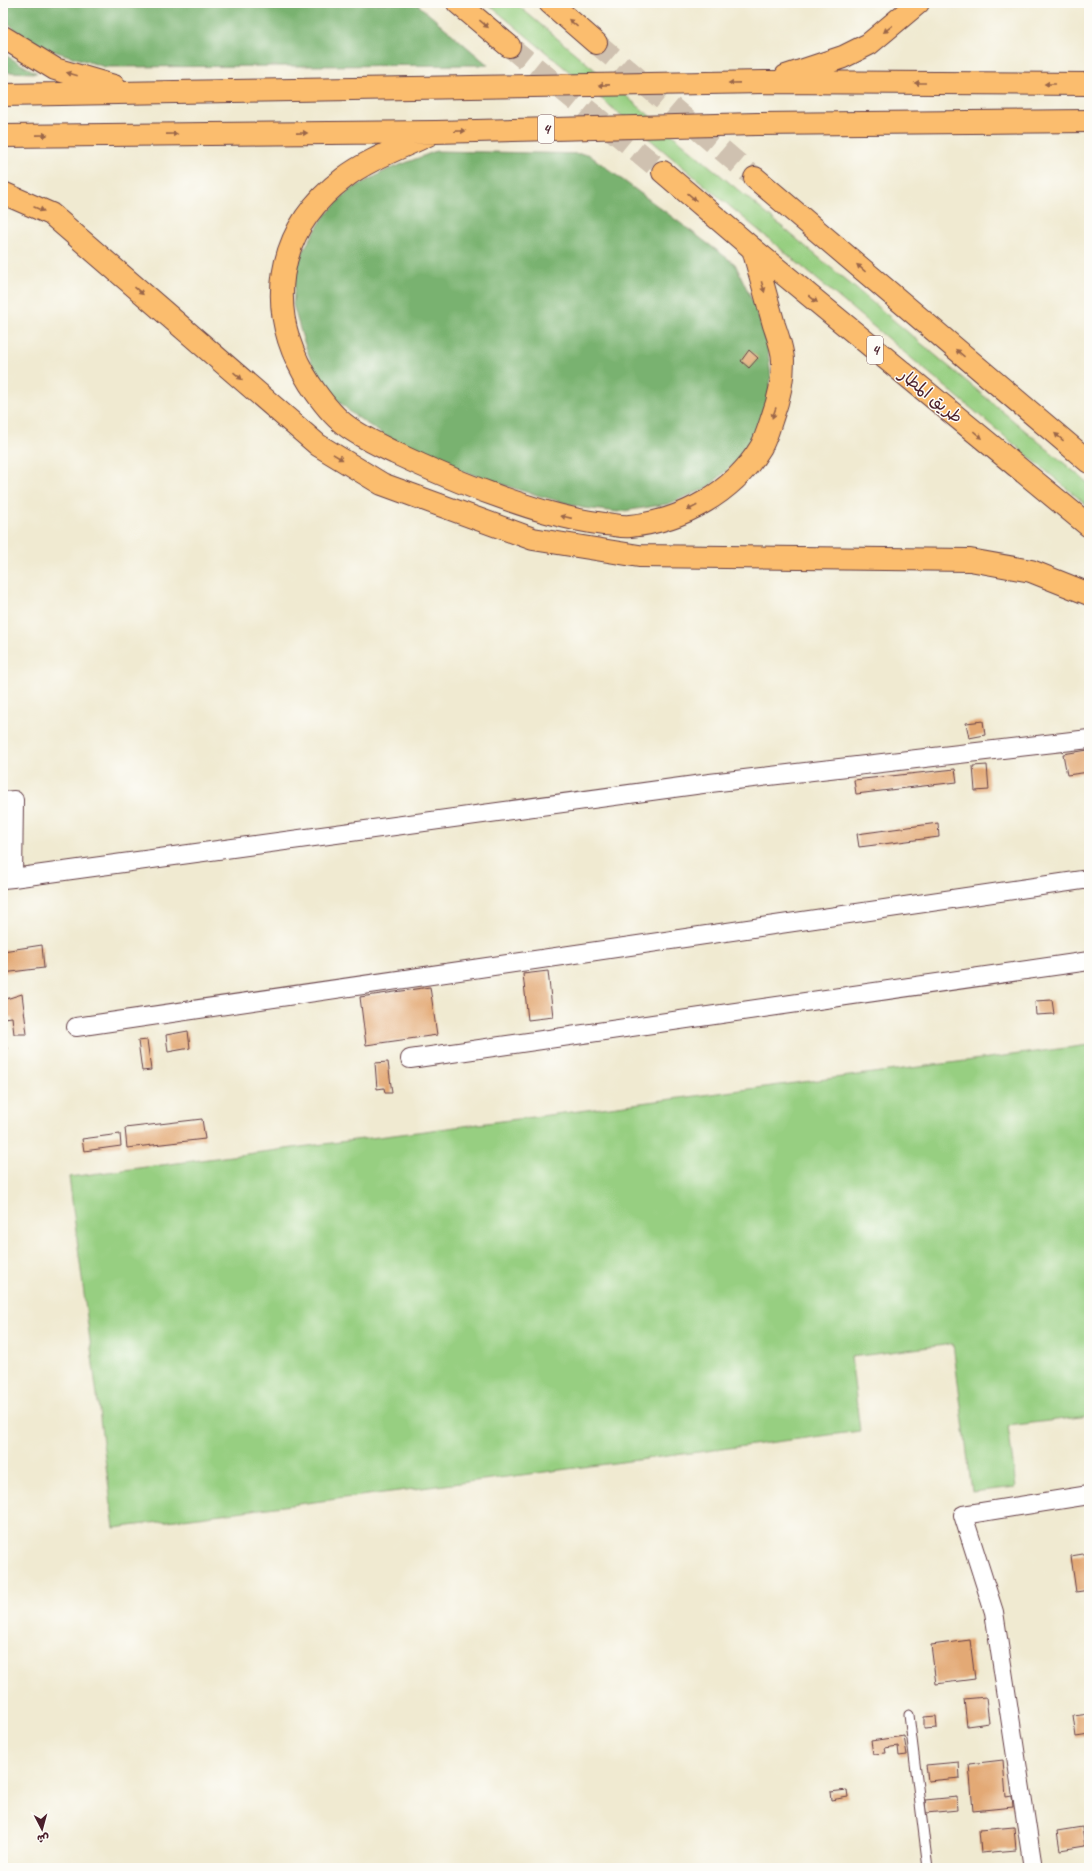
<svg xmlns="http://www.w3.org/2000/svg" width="1092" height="1871" font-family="Caveat,'Playpen Sans Arabic',sans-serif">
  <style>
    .green { fill: #97cf81; stroke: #707756 }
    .forest { fill: #79b26f; stroke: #62684d }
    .building { fill: #e3a975 }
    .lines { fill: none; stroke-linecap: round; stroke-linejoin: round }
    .trunk-tunnel { stroke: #cfc1b0; stroke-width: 22; stroke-dasharray: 22 11; stroke-linecap: butt }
    .service-casing { stroke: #633d44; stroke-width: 11 }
    .minor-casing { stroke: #633d44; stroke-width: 20 }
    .trunk-casing { stroke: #633d44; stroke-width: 24 }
    .service { stroke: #fff; stroke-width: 9 }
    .minor { stroke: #fff; stroke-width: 18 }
    .trunk { stroke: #fbbd6e; stroke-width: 22 }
    .oneway { fill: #9a6649 }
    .labels { text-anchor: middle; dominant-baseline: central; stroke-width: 3; stroke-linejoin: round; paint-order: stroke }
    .shield { fill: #fdfcf7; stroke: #806168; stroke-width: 1 }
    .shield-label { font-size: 16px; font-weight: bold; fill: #4a1f2b }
    .street-label { font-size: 17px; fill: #4a1f2b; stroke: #fdfcf7 }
  </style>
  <rect width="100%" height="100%" fill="#fdfcf7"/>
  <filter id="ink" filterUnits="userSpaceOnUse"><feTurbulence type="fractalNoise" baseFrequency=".025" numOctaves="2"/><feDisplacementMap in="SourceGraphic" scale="8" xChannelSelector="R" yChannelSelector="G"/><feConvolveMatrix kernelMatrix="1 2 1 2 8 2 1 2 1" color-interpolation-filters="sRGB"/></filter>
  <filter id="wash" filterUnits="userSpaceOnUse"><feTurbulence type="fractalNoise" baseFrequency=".012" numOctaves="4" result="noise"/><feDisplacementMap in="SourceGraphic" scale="16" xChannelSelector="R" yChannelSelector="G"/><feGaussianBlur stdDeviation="0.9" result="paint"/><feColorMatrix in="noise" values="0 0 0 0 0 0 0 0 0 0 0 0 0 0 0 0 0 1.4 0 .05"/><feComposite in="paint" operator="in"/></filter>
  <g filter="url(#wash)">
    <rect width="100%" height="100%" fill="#f0ead1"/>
    <path class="green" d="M487,3h28l574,481v23z
      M1089,1045v371l-81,10 8,61 -44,5 -19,-148 -102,13 9,74 -746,97 -45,-351z"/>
    <path class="forest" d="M3,3h413l72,62 -383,2 -55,-17 -29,-15 -18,-17z
      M3,54l34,19 -34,-1z
      M436,151l152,3 147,110 19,40 13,38 4,36 -4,32 -13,28 -20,26 -27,24 -39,16 -50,8 -35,-4 -64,-18 -67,-22 -52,-22 -49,-33 -33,-32 -15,-42 -10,-34 3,-37 8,-19 19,-31 25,-27 39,-21z"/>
    <g id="blocks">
      <path class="building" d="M749,350l9,8 -9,10 -8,-7z
        M983,721l2,14 -16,3 -3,-15z
        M1088,750l1,22 -22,3 -4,-21z
        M987,765l2,25 -14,1 -2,-25z
        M955,769l2,13 -101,12 -2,-14z
        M938,823l1,14 -80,10 -2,-13z
        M42,945l2,23 -41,5v-22z
        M548,971l5,46 -25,3 -5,-46z
        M430,987l7,48 -71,10 -6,-48z
        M22,994l5,40h-13l-2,-17 -9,1v-18z
        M1052,1000l2,14 -18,1 -1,-14z
        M3,1029l4,20h-4z
        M188,1031l2,17 -22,4 -2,-17z
        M147,1040l4,30 -9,1 -4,-30z
        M388,1062l4,31h-7l-1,-5 -7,1 -2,-26z
        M202,1119l3,20 -78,9 -2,-20z
        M120,1134l1,12 -37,5 -2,-12z
        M1089,1553v37l-13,2 -5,-36z
        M970,1640l5,39 -39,5 -5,-39z
        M986,1697l3,26 -22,3 -3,-27z
        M1089,1713v22l-13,2 -3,-22z
        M936,1716l1,12 -13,1v-12z
        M904,1736l3,19 -8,1 -1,-10 -13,2 1,5 -13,1 -2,-13z
        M1003,1760l3,37 6,-1 1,11 -40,4 -4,-47z
        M959,1762l1,16 -32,3 -2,-16z
        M847,1790l1,7 -17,3 -1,-8z
        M957,1797l1,13 -32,3 -1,-13z
        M1014,1827l2,23 -35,3 -2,-23z
        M1082,1827l3,19 -25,4 -3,-19z"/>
    </g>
  </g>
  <g filter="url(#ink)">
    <use href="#blocks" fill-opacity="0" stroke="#633d44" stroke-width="1"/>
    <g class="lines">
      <path class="trunk-tunnel" d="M596,43l159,135
        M509,46l154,126"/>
      <g class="service-casing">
        <path id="service" d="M909,1715l19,153"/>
      </g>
      <g class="minor-casing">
        <path id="minor" d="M3,801l11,-1 -1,78 -10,1
          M13,878l697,-95 379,-44
          M76,1027l1013,-148
          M410,1059l679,-98
          M1033,1868l-39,-256 -31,-97 126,-20"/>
      </g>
      <g class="trunk-casing">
        <path id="trunk" d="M458,3l51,43
          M550,3l46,40
          M3,37l52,32 59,17
          M786,76l57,-19 26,-13 49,-41
          M3,95l762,-13 324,2
          M428,135c-27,13 -61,25 -84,43 -70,53 -80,134 -34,206 10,15 20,29 34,40 15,12 33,20 51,29 32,15 63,29 97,41 36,13 72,25 112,30 8,0 17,3 26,2 52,-5 103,-33 131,-79 5,-9 8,-20 11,-29 7,-19 11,-37 11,-57 0,-11 -5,-24 -9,-36 -7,-25 -14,-50 -21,-76
          M3,136l433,-4 321,-8 332,-3
          M663,172l90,77 336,277
          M755,178l334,284
          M3,193l48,21 267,231 64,39 151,55 106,17 331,4 61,11 58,23"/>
      </g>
      <use href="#service" class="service"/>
      <use href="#minor" class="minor"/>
      <use href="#trunk" class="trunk"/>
    </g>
    <defs><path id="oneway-solid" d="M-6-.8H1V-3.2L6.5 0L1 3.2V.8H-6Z"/></defs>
    <g class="oneway">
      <use href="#oneway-solid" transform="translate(573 23) rotate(-140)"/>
      <use href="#oneway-solid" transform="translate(484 24) rotate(40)"/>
      <use href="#oneway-solid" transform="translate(888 29) rotate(142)"/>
      <use href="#oneway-solid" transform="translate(72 74) rotate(-164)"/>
      <use href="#oneway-solid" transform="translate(734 83) rotate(179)"/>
      <use href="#oneway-solid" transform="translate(920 83) rotate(-180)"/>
      <use href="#oneway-solid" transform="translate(1050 84) rotate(-180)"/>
      <use href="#oneway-solid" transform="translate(604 85) rotate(179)"/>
      <use href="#oneway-solid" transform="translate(460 131) rotate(-1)"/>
      <use href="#oneway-solid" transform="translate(302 133) rotate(-1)"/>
      <use href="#oneway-solid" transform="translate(172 134) rotate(-1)"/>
      <use href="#oneway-solid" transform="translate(42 135) rotate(-1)"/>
      <use href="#oneway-solid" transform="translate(692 197) rotate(41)"/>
      <use href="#oneway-solid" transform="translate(39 209) rotate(23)"/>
      <use href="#oneway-solid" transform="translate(861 268) rotate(-140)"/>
      <use href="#oneway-solid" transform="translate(763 287) rotate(74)"/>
      <use href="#oneway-solid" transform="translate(139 291) rotate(41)"/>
      <use href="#oneway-solid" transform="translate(813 299) rotate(39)"/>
      <use href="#oneway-solid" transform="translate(960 353) rotate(-140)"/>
      <use href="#oneway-solid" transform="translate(238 376) rotate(41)"/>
      <use href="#oneway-solid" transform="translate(774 413) rotate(110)"/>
      <use href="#oneway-solid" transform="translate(978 435) rotate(39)"/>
      <use href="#oneway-solid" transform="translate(1059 437) rotate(-140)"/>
      <use href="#oneway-solid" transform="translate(338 457) rotate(31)"/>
      <use href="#oneway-solid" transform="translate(692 508) rotate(153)"/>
      <use href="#oneway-solid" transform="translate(566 517) rotate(-167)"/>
    </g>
  </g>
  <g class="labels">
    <g class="shield">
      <rect x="538" y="115" width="16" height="28" rx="3"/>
      <rect x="867" y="336" width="16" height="28" rx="3"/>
    </g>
    <g class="shield-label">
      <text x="546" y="129">4</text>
      <text x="875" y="350">4</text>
    </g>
    <g class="street-label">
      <text transform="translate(931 396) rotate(39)">طريق المطار</text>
    </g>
  </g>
  <rect width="1092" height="1871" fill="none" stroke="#fdfcf7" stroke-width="16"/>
  <g transform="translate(42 1829) rotate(174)" stroke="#fdfcf7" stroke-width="3" paint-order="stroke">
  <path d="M0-3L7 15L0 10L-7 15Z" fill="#4a1f2b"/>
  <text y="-6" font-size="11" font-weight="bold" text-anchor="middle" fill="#4a1f2b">ش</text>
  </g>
</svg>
